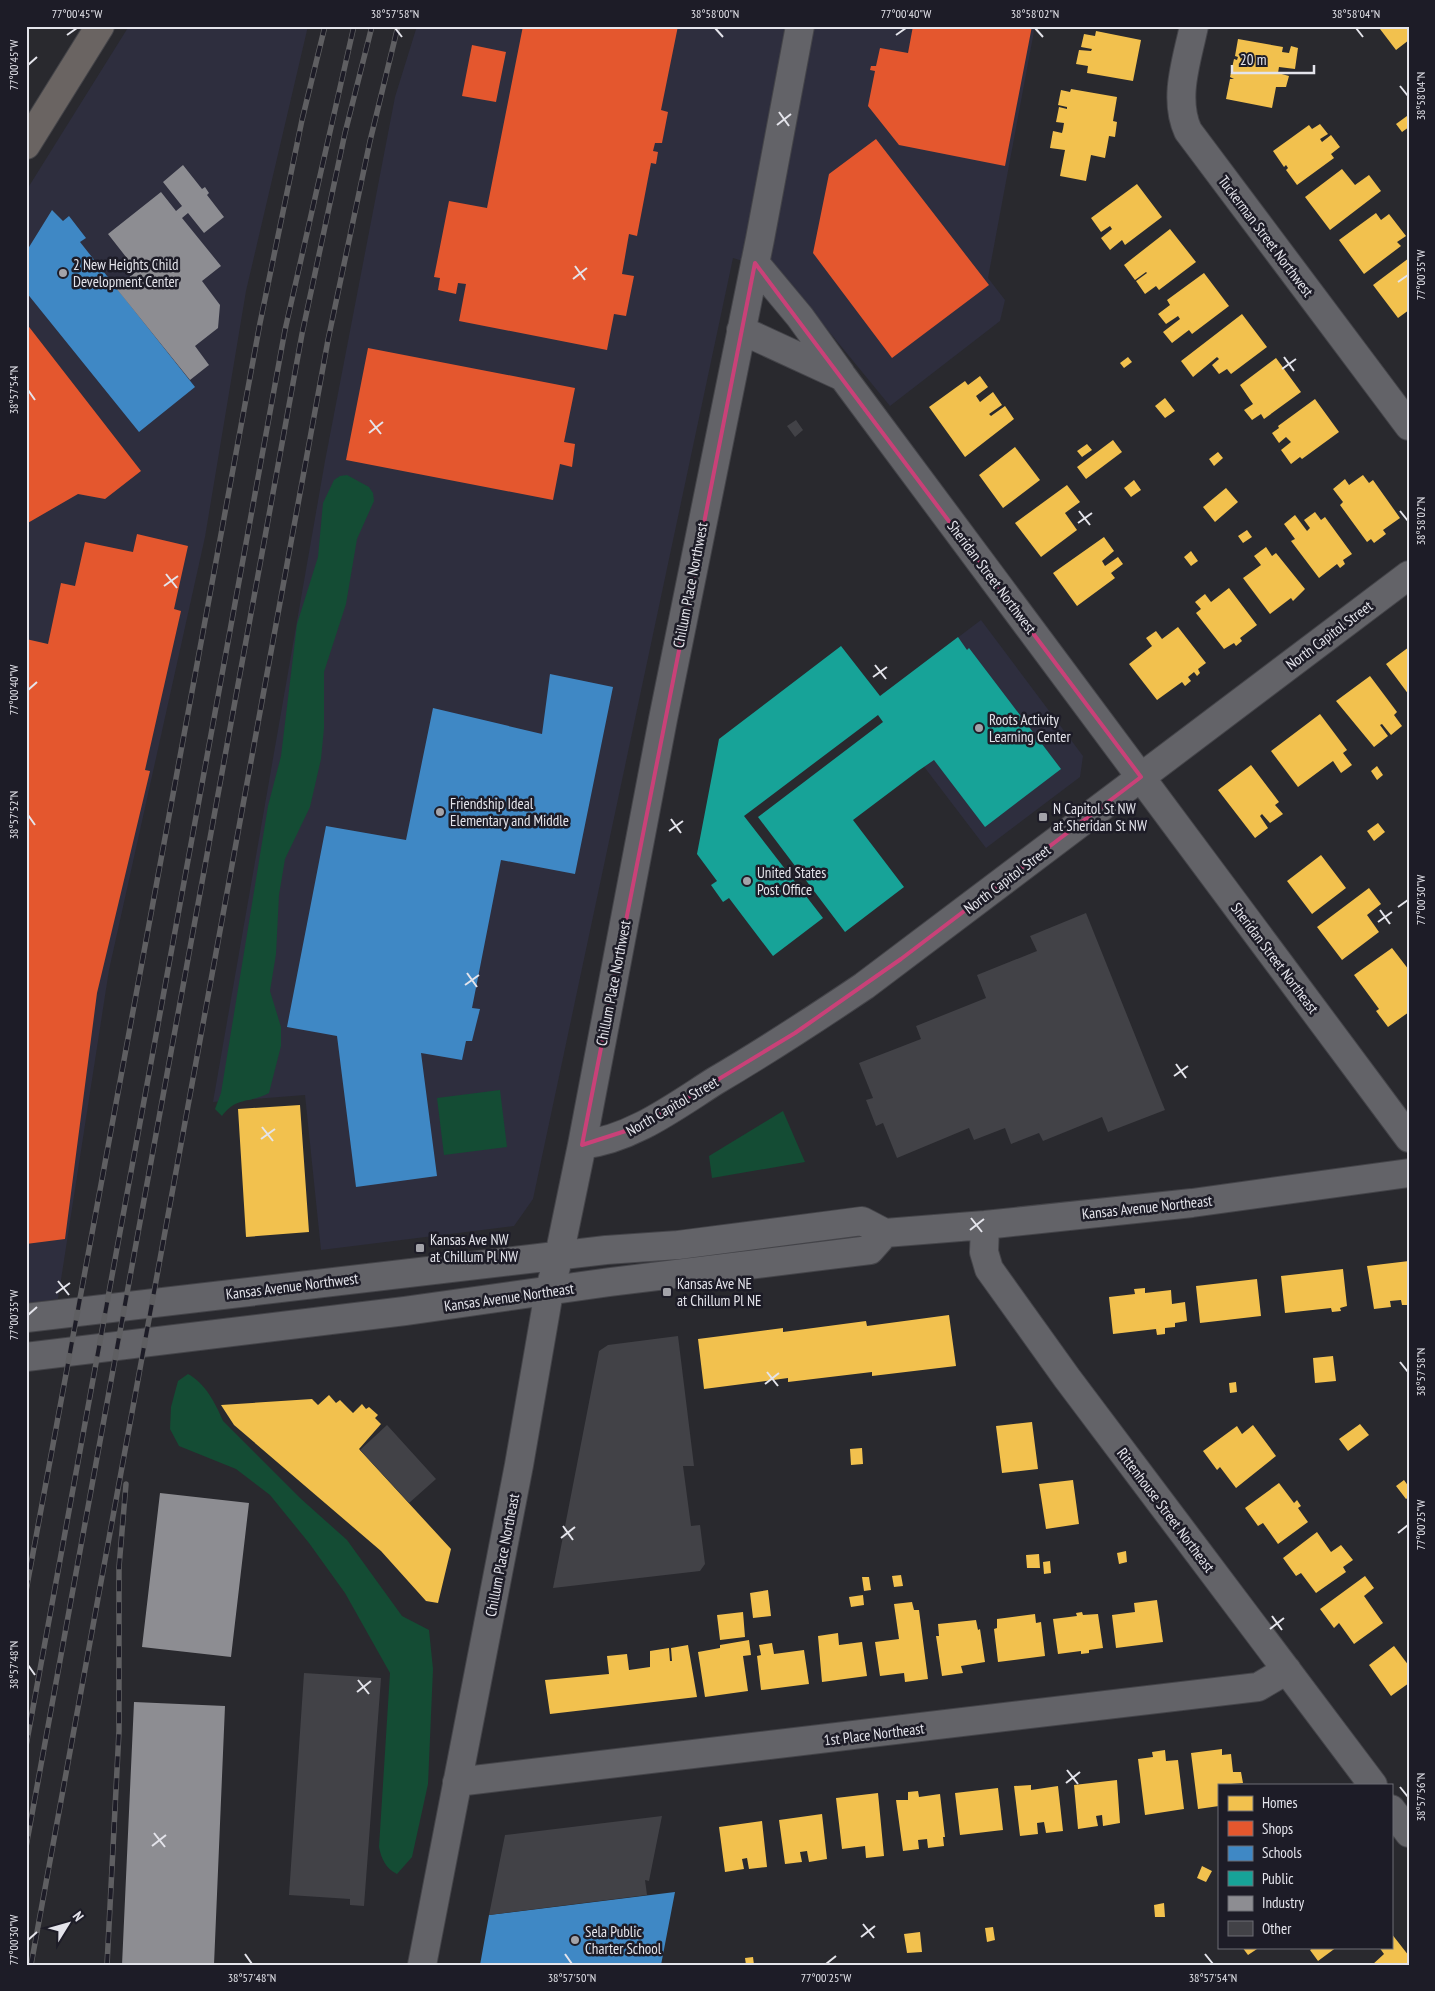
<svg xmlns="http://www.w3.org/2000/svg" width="1435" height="1991" font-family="'PT Sans Narrow',sans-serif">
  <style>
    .built { fill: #2e2e3e }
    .green { fill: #144c34 }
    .homes { fill: #f2c14e }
    .shops { fill: #e4572e }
    .schools { fill: #3f88c5 }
    .public { fill: #17a398 }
    .industry { fill: #8d8d92 }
    .building { fill: #424247 }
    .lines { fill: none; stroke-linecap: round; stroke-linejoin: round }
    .minor-casing { stroke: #444449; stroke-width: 30 }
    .major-casing { stroke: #444449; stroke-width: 30 }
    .minor { stroke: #636368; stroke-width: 28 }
    .major { stroke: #6a6462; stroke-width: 28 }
    .rail-casing { stroke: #5f5f62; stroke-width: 5.5 }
    .rail { stroke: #1d1c27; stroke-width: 4; stroke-dasharray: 11; stroke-linecap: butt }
    .marked { fill: none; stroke: #c94178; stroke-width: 4; stroke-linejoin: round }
    .ticks { fill: none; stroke: #e4e4eb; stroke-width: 2 }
    .poi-dot { fill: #a3a3a9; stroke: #1d1c27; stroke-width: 2 }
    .labels { text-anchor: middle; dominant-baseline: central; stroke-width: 5; stroke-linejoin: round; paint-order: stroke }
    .street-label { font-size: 15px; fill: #e4e4eb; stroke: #1d1c27 }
    .poi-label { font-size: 15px; fill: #e4e4eb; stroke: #1d1c27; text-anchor: start }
    .neatline { fill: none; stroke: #e4e4eb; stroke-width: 2 }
    .ticks-label { font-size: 12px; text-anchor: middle; fill: #e4e4eb }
  </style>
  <rect width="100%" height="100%" fill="#29292e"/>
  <path class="built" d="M129,26h179l-62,265 -41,246 -96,433 -51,329 -32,4v-1112z
    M417,26h618l-47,252 17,22 -5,21 -110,85 -109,-133 -48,-15 -200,941 -19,27 -193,24 -16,-155 -92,7 112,-641 70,-364z
    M981,620l102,136 -3,21 -94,71 -112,-147z"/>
  <path class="green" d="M347,475l22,12 4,6 1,8 -17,38 -11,65 -22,68v56l-3,31 -11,48 -25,52 -6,36 -3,59 -6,37 11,36v19l-12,47c-20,11 -32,3 -47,23l-7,-7 6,-16 47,-287 13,-50 16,-132 21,-67 5,-54 11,-23 6,-4z
    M500,1090l7,57 -63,8 -7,-57z
    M783,1111l22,51 -93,16 -3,-22z
    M188,1374c17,9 28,30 35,47l77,77 47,42 55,76 27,14 4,39 -5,115 -16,73 -15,17c-11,-5 -16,-16 -18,-27l11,-174 -45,-80 -36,-50 -39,-48 -34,-26 -57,-23 -9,-17 1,-22 7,-26z"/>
  <path class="homes" d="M1384,26h25v14l-13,10 -16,-21z
    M1096,31l45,9 -8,41 -46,-8 1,-7 -12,-2 3,-14 12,1 1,-2 -11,-2 3,-13 11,2z
    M1238,39l45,8 -1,5 7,1 2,-7 7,2 -3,21 -16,-2 -1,6 11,3 -3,11h-10l-4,21 -46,-9 4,-20h4l-4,-2 4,-18 3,1 1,-3 -3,-1z
    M1071,89l46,8 -4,24 4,1 -2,15 -6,-1 -4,22 -14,-3 -5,26 -26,-5 5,-26 -15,-2 3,-17 9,2 1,-4 1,-6 -8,-1 3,-15 8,2v-2l-9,-2 3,-15 9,2z
    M1407,116l2,11 -7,5 -6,-8z
    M1320,124l8,10 -8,5 2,3 9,-7 9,12 -9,7 3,4 -37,27 -11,-15 2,-2 -2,-3 -2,2 -11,-16 36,-26 3,4z
    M1342,169l13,16 14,-10 12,16 -51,39 -25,-33z
    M1137,184l25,33 -37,28 -3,-5 -12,10 -9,-12 11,-9 -2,-3 -9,6 -10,-14z
    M1376,213l5,7 8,-6 17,22 -9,6 4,4 -37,28 -25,-34z
    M1170,229l26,33 -37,28 -3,-4 -11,8 -9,-13 11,-8 -1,-1 -11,8 -11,-15z
    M1409,258v52l-11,8 -25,-33z
    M1204,273l25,33 -37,28 -3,-4 -17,13 -9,-11 17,-13 -2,-3 -12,8 -8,-10 12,-9 -3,-5z
    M1242,314l25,33 -36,27 -4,-5 -8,5 -7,-9 7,-6 -2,-2 -24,20 -12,-16z
    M1128,357l4,5 -8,6 -4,-5z
    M1276,358l25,34 -37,27 -3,-5 -9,6 -8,-10 9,-6 -13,-19z
    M980,376l8,11 -12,9 4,6 13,-10 9,13 -13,9 2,2 14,-10 9,13 -49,38 -36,-50 36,-26 3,4z
    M1165,398l10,13 -10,7 -10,-12z
    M1315,399l24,33 -37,27 -2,-2 -9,7 -10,-14 10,-8 -5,-5 -7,6 -7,-10 7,-5 -1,-2z
    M1113,440l9,12 -36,27 -9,-12z
    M1087,444l5,6 -10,7 -5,-6z
    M1015,447l25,33 -37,28 -24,-33z
    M1218,452l5,6 -9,8 -5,-7z
    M1363,475l6,8 4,-3 27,38 -17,12 3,4 -12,9 -3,-4 -4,3 -27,-37 3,-3 -10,-13 12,-10 4,6z
    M1134,480l7,10 -10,7 -7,-9z
    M1067,485l13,17 -15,11 12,17 -36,27 -26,-34z
    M1226,488l12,14 -23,20 -12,-15z
    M1315,512l6,8 4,-3 27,37 -9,6 2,4 -5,4 -3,-4 -18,14 -28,-37 4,-2 -11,-15 11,-9 12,16 3,-3 -6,-8z
    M1247,530l5,7 -9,6 -5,-7z
    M1104,537l10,14 -12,10 3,5 13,-9 5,7 -12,9 4,5 -38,28 -24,-33z
    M1266,547l6,9 4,-3 29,36 -12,12 -2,-3 -21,16 -27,-36 18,-13 -7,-9z
    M1191,551l7,10 -7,5 -7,-9z
    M1229,588l28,37 -17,13 2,3 -6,5 -2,-3 -10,6 -28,-36 5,-4 -6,-7 10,-8 6,8z
    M1178,627l28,36 -8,6 2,4 -3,3 -3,-4 -6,5 3,4 -6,5 -3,-4 -25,18 -28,-36 23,-18 -6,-8 10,-7 6,8z
    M1409,647v48l-23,-31z
    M1370,676l27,36 -3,3 8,11 -11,9 -9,-11 -2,1 8,11 -14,11 -38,-46z
    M1320,714l27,36 -4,3 9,12 -11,8 -8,-12 -35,26 -27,-36z
    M1251,765l28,37 -4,3 8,9 -13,9 -8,-9 -2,2 8,12 -13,10 -37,-48z
    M1377,766l6,9 -6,5 -6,-9z
    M1378,823l7,9 -11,9 -7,-10z
    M1321,855l25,33 -34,26 -25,-33z
    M1369,888l12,16 -14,11 12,17 -37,28 -25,-33z
    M1392,948l17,22v42l-21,15 -12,-16 3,-2 -25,-34z
    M300,1105l9,127 -63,5 -8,-128z
    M1409,1261v44h-7l-1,-5 -11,1 1,6 -17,2 -7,-43z
    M1343,1269l4,37 -7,2 1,3 -9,1 -1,-4 -46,5 -4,-37z
    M1257,1279l4,37 -61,7 -4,-37z
    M1145,1288v5l26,-3 1,14 13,-2 2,19 -12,2v4l-10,1v6l-8,1 -1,-6 -43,5 -4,-37 26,-3 -1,-5z
    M949,1315l7,51 -84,10v-4l-84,10v-4l-84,11 -6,-50 85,-11v4l83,-11 1,5z
    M1333,1356l3,25 -21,2 -2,-25z
    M1236,1382l1,10 -7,1 -1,-10z
    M329,1395l7,8 4,-3 13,13 9,-9 4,5 3,-2 9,8 -3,3 6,6 -22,25 92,100 -13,54 -12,-2 -45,-50 -147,-126 -13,-20 91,-6 6,6z
    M1032,1422l6,47 -36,4 -6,-47z
    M1360,1424l9,11 -21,16 -9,-12z
    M1253,1425l23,31 -40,32 -16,-21 -3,3 -14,-19 34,-25 5,8z
    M862,1448l1,16 -12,1 -1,-16z
    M1073,1480l6,44 -33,5 -7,-45z
    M1404,1480l5,7v10l-3,2 -10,-13z
    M1279,1483l15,20 3,-3 4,6 -3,2 10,14 -30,22 -15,-21 -5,3 -13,-18z
    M1317,1532l14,20 10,-7 12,15 -10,7 3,5 -30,21 -15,-20 -5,3 -13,-18z
    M1126,1551l1,11 -8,2 -2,-11z
    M1039,1554l1,14h-13l-1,-13z
    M1050,1561l1,12 -7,1 -1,-12z
    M901,1575l2,11 -9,1 -2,-11z
    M1365,1576l9,12 -10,8 19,27 -29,21 -15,-21 -5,5 -14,-19z
    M862,1577h7l2,13 -7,1z
    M768,1590l3,26 -18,2 -3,-25z
    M863,1595l1,10 -13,2 -2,-10z
    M1157,1600l6,42 -47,6 -4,-33 23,-3 -1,-9z
    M912,1602l2,8h5l9,69 -23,3 -1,-9 -24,3 -5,-34 24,-3 -5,-35z
    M743,1612l2,25 -25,3 -3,-25z
    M1082,1612l1,3 15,-1 5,34 -14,2v3l-8,1v-3l-23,3 -5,-35 24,-3 -1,-3z
    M1035,1614l1,9 5,-1 4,34 -47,6 -4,-33 3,-1v-9z
    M976,1620l2,10 2,-1 5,33 -24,4 2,7 -21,3 -6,-40h3l-1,-12z
    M838,1633l1,12 23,-3 5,34 -45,6 -4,-46z
    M749,1640l2,15 -8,1 5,35 -43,6 -7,-45 22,-4v-3z
    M772,1643l2,11 30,-4 5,34 -48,6 -4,-34 4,-1 -2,-10z
    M688,1645l9,52 -147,17 -5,-34 64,-6 -2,-18 20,-2 2,16 21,-3v3v-19l19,-3 1,13h2l-1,-13z
    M1394,1646l15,20v17l-18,13 -22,-31z
    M1222,1749v6l9,-1 2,18h8l2,11 -24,2v21l-21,3 -7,-56z
    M1165,1750l1,11 12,-1 6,49 -39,6 -7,-56 15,-2 -1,-5z
    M1117,1780l3,43 -17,3 -1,-11 -6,1 2,10 -20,3 -4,-44z
    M1031,1785v5l27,-4 5,45 -17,2 -2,-11 -7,1 1,11 -18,2 -6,-50z
    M998,1788l5,42 -43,5 -5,-42z
    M918,1791l1,6 21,-3 5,43h-2l1,9 -16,2 -1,-9 -9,1 1,9 -16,2 -7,-51h12v-8z
    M878,1793l6,63 -18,2 -1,-12 -23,3 -6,-51z
    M822,1814l5,45 -18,3 -2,-11 -7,1 2,10 -17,2 -6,-44z
    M762,1821l5,46 -18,2 -2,-11 -5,1 2,10 -19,3 -6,-45z
    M1202,1866l10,5 -6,11 -9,-4z
    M1164,1903l1,14h-10l-1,-12z
    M993,1927l2,13 -8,2 -2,-14z
    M920,1932l2,20 -15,1 -3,-19z
    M1391,1933l18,23v9h-37l12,-11 -5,-7h12z
    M1242,1947h14l1,2 -9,6z
    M1314,1947h23l-19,14 -8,-11z
    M753,1957l1,8h-8l-1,-7z"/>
  <path class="shops" d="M523,26h155l-17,84 7,2 -6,31h-7l-2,8 5,1 -2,12 -5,-1 -14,73 -8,-2 -7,40 12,2 -8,40 -12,-2 -7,36 -148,-29 7,-37 -8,-1 -2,11 -18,-4 2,-12 -6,-1 15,-76 38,7z
    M913,26h119l-27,140 -106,-21 -31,-39 7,-35 -5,-1 1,-4h5l4,-18 28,5z
    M472,45l34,7 -10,50 -34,-6z
    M876,139l113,146 -97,73 -79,-105 16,-79z
    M26,323l115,148 -36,28 -27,-5 -52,30z
    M368,348l207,40 -11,54 11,2 -3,23 -12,-3 -7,36 -207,-40z
    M137,534l51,12 -14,63 7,2 -36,159 5,1 -53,222 -32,246 -39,5v-267l3,1 -3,-6v-333l22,5 13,-61 14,3 10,-44 48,10z"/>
  <path class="schools" d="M52,210l11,11 6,-5 17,22 -6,4 115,145 -56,45 -113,-140v-40z
    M550,674l63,13 -38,187 -74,-14 -29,148 8,1 -8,32h-6l-4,19 -41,-7 16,123 -81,11 -19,-151 -50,-9 39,-201 80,14 27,-132 109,26z
    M675,1892l-14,73h-181l9,-50z"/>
  <path class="public" d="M958,637l9,13 2,-2 92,121 -76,58 -51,-67 -16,11 -65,49 51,67 -59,45 -87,-115 125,-95 -5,-7 -134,101 79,102 -50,38 -44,-58 -6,4 -12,-17 6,-4 -20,-27 22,-115 122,-93 39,50z"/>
  <path class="industry" d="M183,165l19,24 3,-2 4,6 -2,2 17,22 -20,16 -16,-20 -6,5 39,48 -19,15 18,24 -2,23 -23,18 14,19 -19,15 -74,-92 21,-17 -29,-37 53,-42 15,19 6,-5 -19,-24z
    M160,1493l89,10 -18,154 -89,-10z
    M134,1702l91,4 -11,259h-92z"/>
  <path class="building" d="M796,420l7,10 -8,7 -8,-11z
    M1086,913l79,197 -57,22 -6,-15 -59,24 -4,-8 -28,11 -6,-16 -31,12 -5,-12 -72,30 -14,-35 -7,3 -10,-26 7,-2 -14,-35 62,-24 -5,-13 70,-28 -9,-23 60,-24 -7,-15z
    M678,1336l16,130h-11l8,60 9,-1 5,39 -5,7 -147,17 46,-237 9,-6z
    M387,1425l49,54 -27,24 -49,-53z
    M304,1673l77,5 -17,228 -14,-1v-6l-61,-4z
    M662,1816l-13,65 -4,-1 2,15 -158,20 16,-80z"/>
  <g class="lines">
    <g class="minor-casing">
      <path id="minor" d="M1194,26c-7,34 -21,72 -6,105l221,295
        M755,263l45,54 41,57
        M741,330l102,47 566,761
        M582,1145c50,-6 92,-38 133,-64 51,-30 100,-62 149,-95l545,-411
        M985,1225l-1,27 5,17 78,109 306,407
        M26,1318l580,-68 72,-5 184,-24 23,12 100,-8 207,-22 217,-30
        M26,1357l379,-46 205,-29 260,-32 15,-17
        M457,1782l801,-95 29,-17
        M1391,1809l18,24
        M422,1965l97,-500 30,-173 10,-36 23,-111 81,-426 97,-480 40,-213"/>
    </g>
    <g class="major-casing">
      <path id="major" d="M26,145l74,-119"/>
    </g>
    <use href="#minor" class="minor"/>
    <use href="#major" class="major"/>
    <g class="rail-casing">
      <path id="rail" d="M26,1591l234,-1268 42,-203 23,-94
        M26,1746l259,-1416 69,-304
        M26,1847l276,-1513 43,-201 27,-107
        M31,1965l297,-1625 42,-199 28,-115
        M107,1965l12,-234v-164l7,-83"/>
    </g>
    <use href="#rail" class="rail"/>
  </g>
  <path class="marked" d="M755,263l386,514 -240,182 -106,74 -154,93 -59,19z"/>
  <path class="ticks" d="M395,28l7,9M715,28l8,9M1035,28l8,9M1356,28l7,9M67,35l10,-7M896,35l10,-7M28,65l9,-8M1400,86l8,10M779,112l10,14M777,125l14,-11M575,266l10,14M573,279l14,-11M1398,282l10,-7M1284,357l10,14M1282,369l14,-10M28,390l7,10M370,420l11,14M369,433l14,-11M1079,511l11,14M1400,511l8,10M1078,523l14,-10M166,574l11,14M164,586l14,-10M875,665l11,14M873,677l14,-10M28,690l9,-8M28,815l7,10M671,819l10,14M669,831l14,-10M1398,907l10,-7M1380,910l10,14M1378,922l14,-10M467,973l10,14M465,985l14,-10M1176,1064l10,14M1174,1076l14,-10M262,1127l11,14M261,1139l14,-10M971,1218l11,14M970,1230l14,-11M58,1281l11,14M56,1293l14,-10M28,1315l9,-8M1400,1362l8,10M767,1372l11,14M765,1384l14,-11M563,1526l10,14M1398,1533l10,-8M561,1538l14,-11M1272,1616l10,14M1270,1629l14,-11M28,1665l7,10M358,1680l11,14M357,1692l14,-11M1067,1770l11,14M1066,1783l14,-11M1400,1787l8,10M154,1833l11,14M152,1846l14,-11M863,1924l11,14M861,1937l14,-11M28,1940l9,-8M245,1954l7,10M565,1954l7,10M1205,1954l8,10M826,1964l10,-8"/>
  <g class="poi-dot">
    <circle cx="63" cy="273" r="5"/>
    <circle cx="979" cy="728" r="5"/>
    <circle cx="440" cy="812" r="5"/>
    <rect x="1038" y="812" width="10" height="10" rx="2.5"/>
    <circle cx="747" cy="881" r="5"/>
    <rect x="415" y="1243" width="10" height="10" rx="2.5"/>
    <rect x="662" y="1287" width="10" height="10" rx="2.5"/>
    <circle cx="575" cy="1940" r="5"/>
  </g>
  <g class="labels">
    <g class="street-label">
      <text transform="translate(1266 236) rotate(53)">Tuckerman Street Northwest</text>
      <text transform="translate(992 577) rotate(53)">Sheridan Street Northwest</text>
      <text transform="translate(690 585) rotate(-79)">Chillum Place Northwest</text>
      <text transform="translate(1329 635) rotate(-37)">North Capitol Street</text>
      <text transform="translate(1007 879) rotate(-37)">North Capitol Street</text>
      <text transform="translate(1275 958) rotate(53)">Sheridan Street Northeast</text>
      <text transform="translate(613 983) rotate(-79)">Chillum Place Northwest</text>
      <text transform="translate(672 1106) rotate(-30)">North Capitol Street</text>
      <text transform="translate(1147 1207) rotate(-6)">Kansas Avenue Northeast</text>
      <text transform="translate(292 1286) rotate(-7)">Kansas Avenue Northwest</text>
      <text transform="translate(509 1297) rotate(-8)">Kansas Avenue Northeast</text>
      <text transform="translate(1166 1510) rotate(53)">Rittenhouse Street Northeast</text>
      <text transform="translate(502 1555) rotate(-79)">Chillum Place Northeast</text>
      <text transform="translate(874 1734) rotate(-7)">1st Place Northeast</text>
    </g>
    <g class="poi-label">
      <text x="73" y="264">2 New Heights Child<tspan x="73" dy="17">Development Center</tspan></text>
      <text x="989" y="719">Roots Activity<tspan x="989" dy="17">Learning Center</tspan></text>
      <text x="450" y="803">Friendship Ideal<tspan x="450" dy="17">Elementary and Middle</tspan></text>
      <text x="1053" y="808">N Capitol St NW<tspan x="1053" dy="17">at Sheridan St NW</tspan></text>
      <text x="757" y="872">United States<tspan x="757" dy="17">Post Office</tspan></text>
      <text x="430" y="1239">Kansas Ave NW<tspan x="430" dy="17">at Chillum Pl NW</tspan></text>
      <text x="677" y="1283">Kansas Ave NE<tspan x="677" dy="17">at Chillum Pl NE</tspan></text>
      <text x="585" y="1931">Sela Public<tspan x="585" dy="17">Charter School</tspan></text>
    </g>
  </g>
  <rect width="1435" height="1991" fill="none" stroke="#1d1c27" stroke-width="55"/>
  <rect x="1218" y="1784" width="175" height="165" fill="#1d1c27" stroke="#6d6c75"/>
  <rect x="1228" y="1796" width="25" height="15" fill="#f2c14e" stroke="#6d6c75"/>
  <text x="1262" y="1808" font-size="15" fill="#e4e4eb">Homes</text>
  <rect x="1228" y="1821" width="25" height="15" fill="#e4572e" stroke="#6d6c75"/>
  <text x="1262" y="1834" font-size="15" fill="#e4e4eb">Shops</text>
  <rect x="1228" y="1846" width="25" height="15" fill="#3f88c5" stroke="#6d6c75"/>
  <text x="1262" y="1858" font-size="15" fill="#e4e4eb">Schools</text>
  <rect x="1228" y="1871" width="25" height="15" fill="#17a398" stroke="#6d6c75"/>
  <text x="1262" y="1884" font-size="15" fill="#e4e4eb">Public</text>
  <rect x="1228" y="1896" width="25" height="15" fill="#8d8d92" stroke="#6d6c75"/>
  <text x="1262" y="1908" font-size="15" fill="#e4e4eb">Industry</text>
  <rect x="1228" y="1921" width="25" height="15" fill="#424247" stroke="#6d6c75"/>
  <text x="1262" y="1934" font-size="15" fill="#e4e4eb">Other</text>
  <g transform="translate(68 1924) rotate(53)" stroke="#1d1c27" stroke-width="4" paint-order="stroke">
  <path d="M0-4L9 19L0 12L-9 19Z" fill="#e4e4eb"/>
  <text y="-8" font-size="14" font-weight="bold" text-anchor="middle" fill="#e4e4eb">N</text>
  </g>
  <path d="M1232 65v8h82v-8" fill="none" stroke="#e4e4eb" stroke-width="2.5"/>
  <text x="1240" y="65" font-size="15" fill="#e4e4eb" stroke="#1d1c27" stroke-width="4" paint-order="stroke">20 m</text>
  <rect x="28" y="28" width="1380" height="1936" class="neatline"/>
  <g class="ticks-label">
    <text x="77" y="18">77°00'45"W</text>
    <text x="395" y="18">38°57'58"N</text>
    <text x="715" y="18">38°58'00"N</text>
    <text x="906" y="18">77°00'40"W</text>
    <text x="1035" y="18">38°58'02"N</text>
    <text x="1356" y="18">38°58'04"N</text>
    <text transform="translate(14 65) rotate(-90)" y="4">77°00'45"W</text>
    <text transform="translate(1421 96) rotate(-90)" y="4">38°58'04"N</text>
    <text transform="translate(1421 275) rotate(-90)" y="4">77°00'35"W</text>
    <text transform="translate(14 390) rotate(-90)" y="4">38°57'54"N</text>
    <text transform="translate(1421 521) rotate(-90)" y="4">38°58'02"N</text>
    <text transform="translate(14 690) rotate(-90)" y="4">77°00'40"W</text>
    <text transform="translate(14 815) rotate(-90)" y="4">38°57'52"N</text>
    <text transform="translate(1421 900) rotate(-90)" y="4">77°00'30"W</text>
    <text transform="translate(14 1315) rotate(-90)" y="4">77°00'35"W</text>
    <text transform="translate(1421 1372) rotate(-90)" y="4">38°57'58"N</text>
    <text transform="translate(1421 1525) rotate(-90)" y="4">77°00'25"W</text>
    <text transform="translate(14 1665) rotate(-90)" y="4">38°57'48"N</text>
    <text transform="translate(1421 1797) rotate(-90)" y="4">38°57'56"N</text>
    <text transform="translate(14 1940) rotate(-90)" y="4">77°00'30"W</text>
    <text x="252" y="1982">38°57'48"N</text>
    <text x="572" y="1982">38°57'50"N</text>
    <text x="826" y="1982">77°00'25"W</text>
    <text x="1213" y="1982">38°57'54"N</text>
  </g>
</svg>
